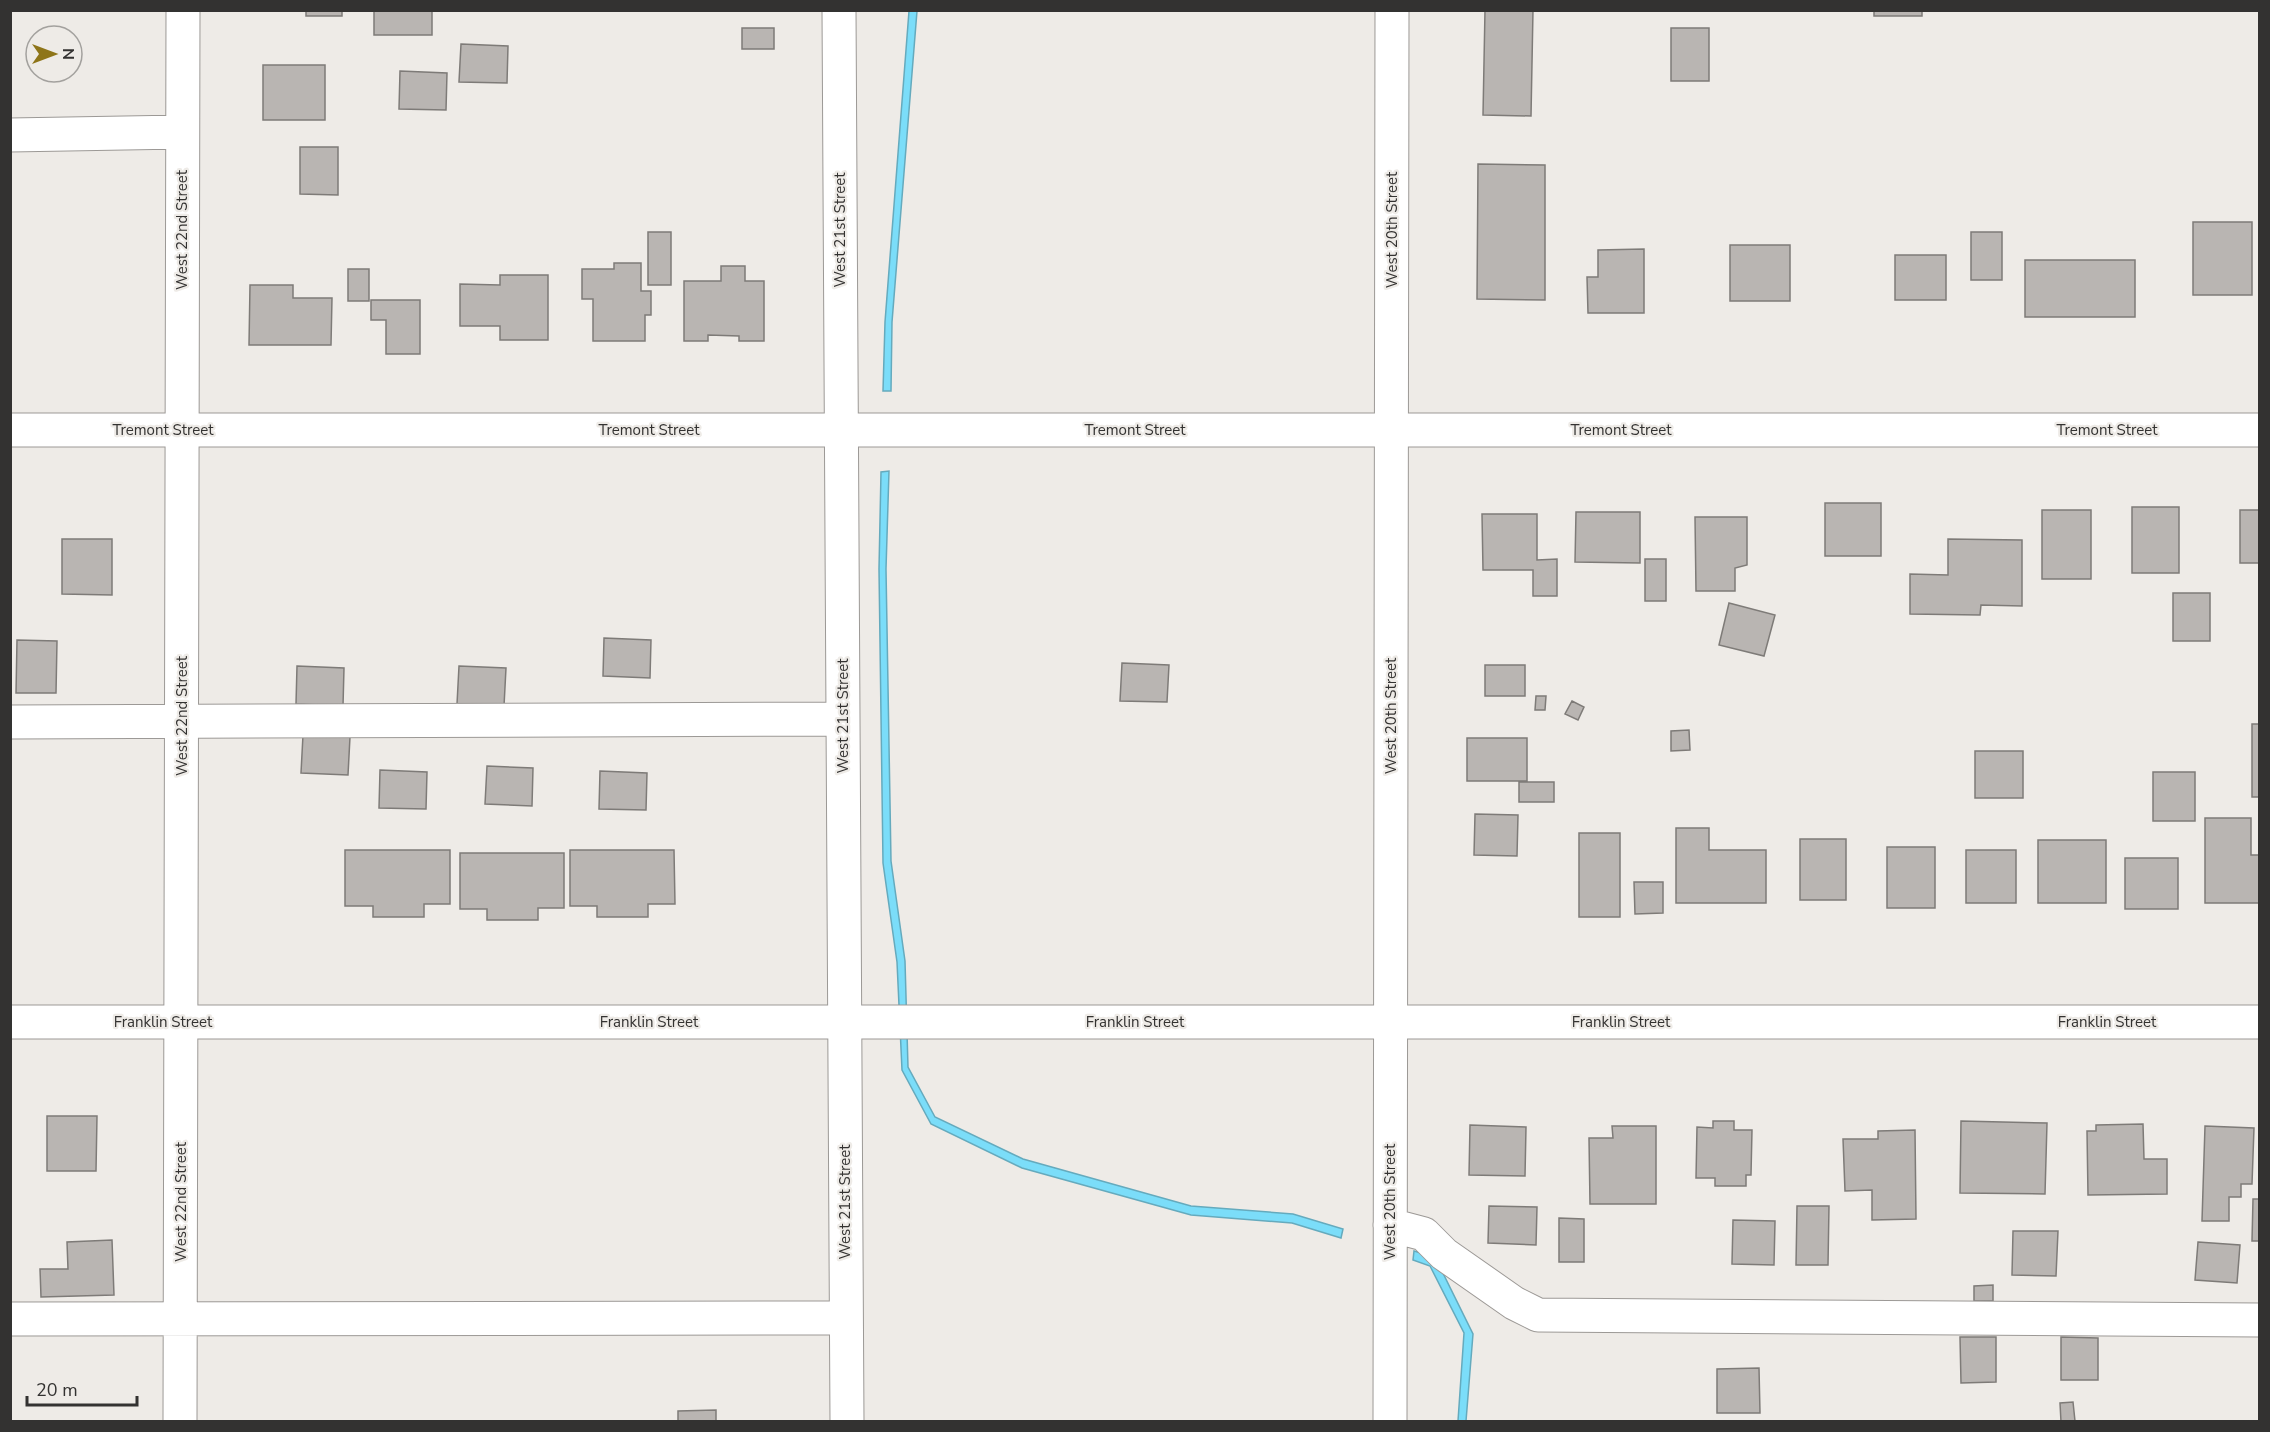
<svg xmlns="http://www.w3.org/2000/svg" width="2270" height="1432" font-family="'Nunito Sans',sans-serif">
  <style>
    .water { fill: #7bddf9; stroke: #65aabd; stroke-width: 1.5 }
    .building { fill: #b9b5b2; stroke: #7e7b78; stroke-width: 1.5 }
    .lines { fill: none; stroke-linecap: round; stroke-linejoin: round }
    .minor-casing { stroke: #9c9996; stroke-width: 35 }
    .minor { stroke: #fff; stroke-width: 33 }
    .labels { text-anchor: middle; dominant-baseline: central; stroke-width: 4.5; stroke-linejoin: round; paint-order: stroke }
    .street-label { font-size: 15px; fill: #333231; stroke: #eeebe7 }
  </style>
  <rect width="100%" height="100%" fill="#eeebe7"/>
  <path class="water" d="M909,11h8l-25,311 -1,69h-8l2,-69z
    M889,471l-3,98 5,292 14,100 3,106 27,50 88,42 168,47 102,8 50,15 -2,9 -49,-15 -101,-8 -169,-47 -91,-44 -29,-54 -5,-108 -14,-99 -4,-294 2,-97z
    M1414,1251l21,6 38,77 -7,87h-8l6,-88 -34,-67 -17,-6z"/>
  <path class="building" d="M306,10h36v6h-36z
    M374,10h58v25h-58z
    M1485,10h48l-2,106 -48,-1z
    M1874,10h48v6h-48z
    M742,28h32v21h-32z
    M1671,28h38v53h-38z
    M461,44l47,2 -1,37 -48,-1z
    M263,65h62v55h-62z
    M400,71l47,2 -1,37 -47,-1z
    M300,147h38v48l-38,-1z
    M1478,164l67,1v135l-68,-1z
    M2193,222h59v73h-59z
    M648,232h23v53h-23z
    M1971,232h31v48h-31z
    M1730,245h60v56h-60z
    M1644,249v64h-56l-1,-36h11v-27z
    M1895,255h51v45h-51z
    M2025,260h110v57h-110z
    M614,263h27v28h10v24h-6v26h-52v-42h-11v-30h32z
    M721,266h24v15h19v60h-25v-5l-31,-1v6h-24v-60h37z
    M348,269h21v32h-21z
    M500,275h48v65h-48v-14h-40v-42l40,1z
    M250,285h43v13h39l-1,47h-82z
    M371,300h49v54h-34v-34h-15z
    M1825,503h56v53h-56z
    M2132,507h47v66h-47z
    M2042,510h49v69h-49z
    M2240,510h20v53h-20z
    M1576,512h64v51l-65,-1z
    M1482,514h55v46l20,-1v37h-24v-26h-50z
    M1695,517h52v48l-12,3v23h-39z
    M62,539h50v56l-50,-1z
    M1948,539l74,1v66l-41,-1 -1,10 -70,-1v-40l38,1z
    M1645,559h21v42h-21z
    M2173,593h37v48h-37z
    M1729,603l46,12 -11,41 -45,-11z
    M604,638l47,2 -1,38 -47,-2z
    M17,640l40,1 -1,52h-40z
    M1122,663l47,2 -2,37 -47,-1z
    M1485,665h40v31h-40z
    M297,666l47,2 -1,38 -47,-2z
    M459,666l47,2 -2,38 -47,-2z
    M1536,696h10l-1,14h-10z
    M1572,701l12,6 -6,13 -13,-6z
    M2252,724h8v73h-8z
    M1689,730l1,20 -19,1v-20z
    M303,735l47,2 -2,38 -47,-2z
    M1467,738h60v43h-60z
    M1975,751h48v47h-48z
    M487,766l46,2 -1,38 -47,-2z
    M380,770l47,2 -1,37 -47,-1z
    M600,771l47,2 -1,37 -47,-1z
    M2153,772h42v49h-42z
    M1519,782h35v20h-35z
    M1475,814l43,1 -1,41 -43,-1z
    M2205,818h46v37h9v48h-55z
    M1676,828h33v22h57v53h-90z
    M1579,833h41v84h-41z
    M1800,839h46v61h-46z
    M2038,840h68v63h-68z
    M1887,847h48v61h-48z
    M345,850h105v54h-26v13h-51v-11h-28z
    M570,850h104l1,54h-27v13h-51v-11h-27z
    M1966,850h50v53h-50z
    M460,853h104v55h-26v12h-51v-11h-27z
    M2125,858h53v51h-53z
    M1634,882h29v31l-28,1z
    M47,1116h50l-1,55h-49z
    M1713,1121h21v9h18l-1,45h-5v11h-31v-8h-19l1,-51 16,1z
    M1961,1121l86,2 -2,71 -85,-1z
    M2143,1124l1,35h23v35l-79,1 -1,-64h9v-6z
    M1470,1125l56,2 -1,49 -56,-1z
    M1612,1126h44v78h-66l-1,-66h24z
    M2205,1126l49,2 -2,56h-11v13h-12v24h-27z
    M1915,1130l1,89 -44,1v-30l-27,1 -2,-52h35v-8z
    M2253,1199h7v42h-8z
    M1489,1206l48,1 -1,38 -48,-2z
    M1797,1206h32l-1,59h-32z
    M1559,1218l25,1v43h-25z
    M1733,1220l42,1 -1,44 -42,-1z
    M2013,1231h45l-2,45 -44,-1z
    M112,1240l2,55 -73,2 -1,-28h28l-1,-27z
    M2198,1242l42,3 -3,38 -42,-3z
    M1993,1285v16h-19v-15z
    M1960,1337h36v45l-35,1z
    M2061,1337l37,1v42h-37z
    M1759,1368l1,45h-43v-44z
    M2073,1402l2,19 -14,1 -1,-19z
    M716,1410v12h-38v-11z"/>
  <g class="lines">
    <g class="minor-casing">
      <path id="minor" d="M839,10l8,1412
        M10,135l172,-3
        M10,430h2250
        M10,722l833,-3
        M10,1022h2250
        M1390,1225l34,9 20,20 70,49 24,12 722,5
        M10,1319l836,-1
        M180,1422l3,-1412
        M1390,1422l2,-1412"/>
    </g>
    <use href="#minor" class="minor"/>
  </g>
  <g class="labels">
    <g class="street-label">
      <text transform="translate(182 230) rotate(-90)">West 22nd Street</text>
      <text transform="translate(840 230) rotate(-90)">West 21st Street</text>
      <text transform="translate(1392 230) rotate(-90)">West 20th Street</text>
      <text x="163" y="430">Tremont Street</text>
      <text x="649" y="430">Tremont Street</text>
      <text x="1135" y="430">Tremont Street</text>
      <text x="1621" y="430">Tremont Street</text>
      <text x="2107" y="430">Tremont Street</text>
      <text transform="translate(182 716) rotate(-90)">West 22nd Street</text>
      <text transform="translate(843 716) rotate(-90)">West 21st Street</text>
      <text transform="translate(1391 716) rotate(-90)">West 20th Street</text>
      <text x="163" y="1022">Franklin Street</text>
      <text x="649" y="1022">Franklin Street</text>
      <text x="1135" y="1022">Franklin Street</text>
      <text x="1621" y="1022">Franklin Street</text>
      <text x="2107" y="1022">Franklin Street</text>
      <text transform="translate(181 1202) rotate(-90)">West 22nd Street</text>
      <text transform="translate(845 1202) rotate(-90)">West 21st Street</text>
      <text transform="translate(1390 1202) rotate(-90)">West 20th Street</text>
    </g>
  </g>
  <rect width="2270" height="1432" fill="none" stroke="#333231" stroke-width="24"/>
  <g transform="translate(54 54) rotate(90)"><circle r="28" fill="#eeebe7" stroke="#a3a19e" stroke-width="1.5"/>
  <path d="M0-4.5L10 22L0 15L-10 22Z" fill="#8e7519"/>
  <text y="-9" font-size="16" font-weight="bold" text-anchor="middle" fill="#333231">N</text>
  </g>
  <path d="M27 1396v9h110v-9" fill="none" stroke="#333231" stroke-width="3"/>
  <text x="36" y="1396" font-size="18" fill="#333231" stroke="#eeebe7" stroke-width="4.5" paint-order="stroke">20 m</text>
</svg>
